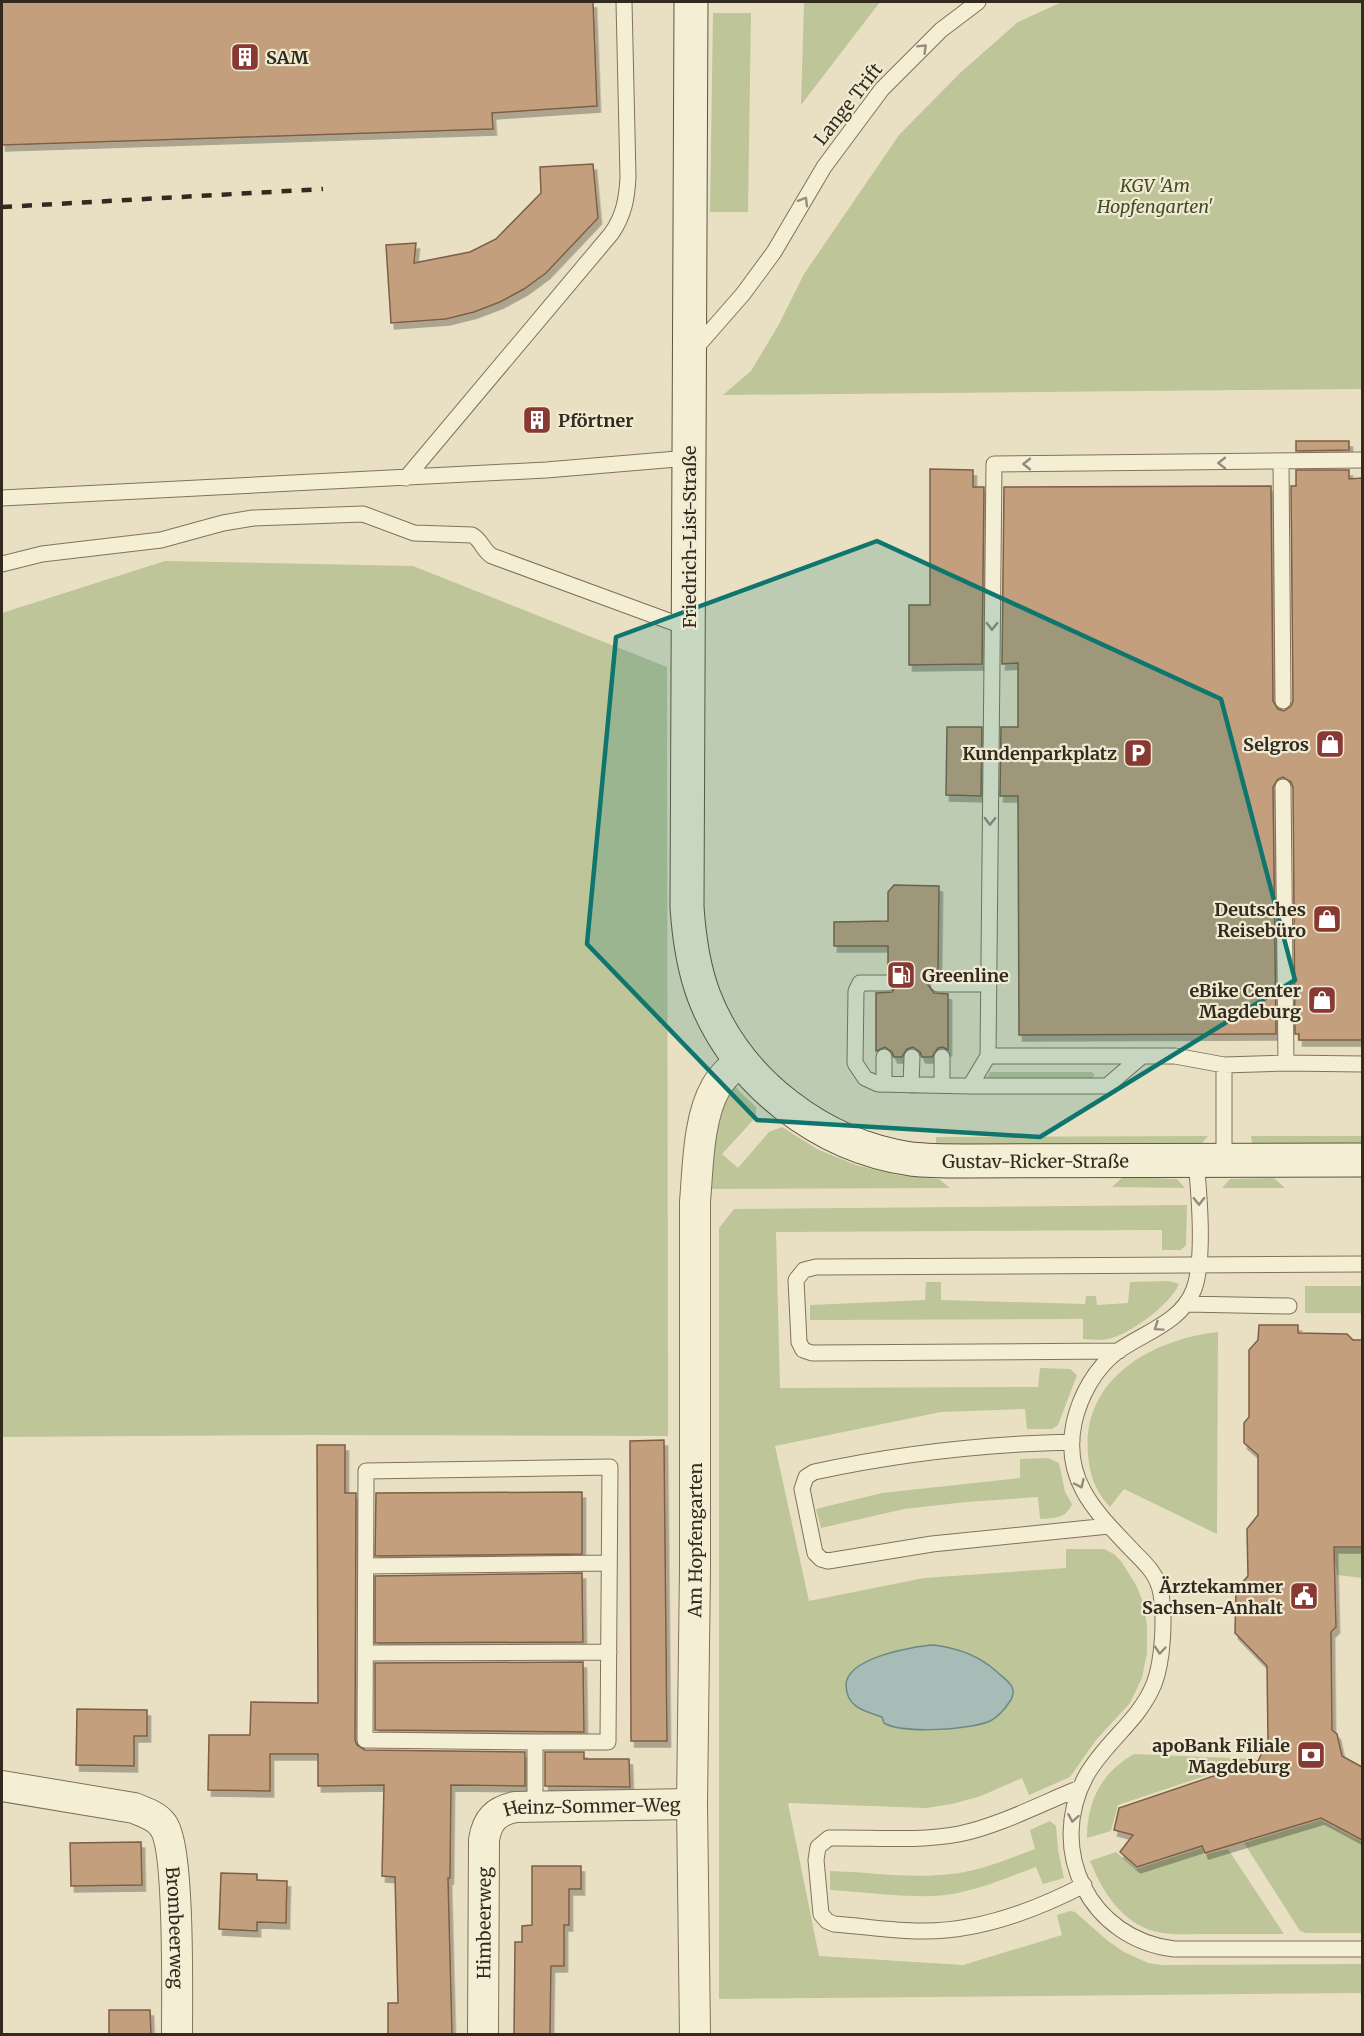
<svg xmlns="http://www.w3.org/2000/svg" width="1364" height="2036" font-family="Merriweather,serif">
  <style>
    .green { fill: #bdc599 }
    .water { fill: #a5bcb7; stroke: #6d8984; stroke-width: 1.5 }
    .building { fill: #c39f7d; stroke: #7d5f45; stroke-width: 1.5; filter: url(#shadow) }
    .lines { fill: none; stroke-linecap: round; stroke-linejoin: round }
    .lane-casing { stroke: #81725c; stroke-width: 17 }
    .street-casing { stroke: #81725c; stroke-width: 32 }
    .secondary-casing { stroke: #63543f; stroke-width: 35 }
    .lane { stroke: #f4eed5; stroke-width: 15 }
    .street { stroke: #f4eed5; stroke-width: 30 }
    .secondary { stroke: #f4eed5; stroke-width: 33 }
    .rail { stroke: #322a1e; stroke-width: 4.5; stroke-dasharray: 10 10; stroke-linecap: butt }
    .oneway { stroke: #938c7a }
    .marked { fill: #0f766e; fill-opacity: 0.2; stroke: #0f766e; stroke-width: 4.5; stroke-linejoin: round }
    .labels { text-anchor: middle; dominant-baseline: central; stroke-width: 4.5; stroke-linejoin: round; paint-order: stroke }
    .poi-label { font-size: 18px; font-weight: bold; fill: #322a1e; stroke: #f1ead2; text-anchor: end }
    .street-label { font-size: 18px; fill: #322a1e; stroke: #f1ead2 }
    .park-label { font-size: 18px; font-style: italic; fill: #404d27; stroke: #f1ead2 }
  </style>
  <defs>
    <filter id="shadow"><feDropShadow dx="3.5" dy="6" stdDeviation="0" flood-color="#0004"/></filter>
  </defs>
  <rect width="100%" height="100%" fill="#e9e0c3"/>
  <path class="green" d="M804,2h76l-79,103z
    M1062,2h300v387l-639,6 28,-24 27,-45 26,-52 95,-139 61,-62 58,-51z
    M713,13h38l-3,199h-38z
    M165,561l248,5 254,101 1,769 -356,-1 -310,2v-824z
    M990,1072h102l3,3 -3,3h-101l-4,-1z
    M728,1076l12,16 16,15v10l-34,37 16,14 31,-36 13,-5 35,22 39,16 41,10 42,4 11,9 -244,1 -4,-44z
    M1208,1136l-6,7h-4l-262,1v-7z
    M1251,1136h111v7h-110z
    M1123,1177l54,2 8,9 -73,-1z
    M1274,1178l11,10h-63l8,-9z
    M1187,1205l-1,40 -5,5h-19v-20l-386,2 4,156 258,-1 2,-19 30,1 7,6 -19,50 -6,4h-25l-2,-20 -84,3 -166,34 34,155 115,-23 142,-10v-19h38l10,5 7,7 15,24 8,19 3,22v27l-5,25 -12,25 -34,37 -26,37 -41,18 -7,-17 -41,18 -29,8 -26,4 -138,-5 31,153 144,9 99,-30 -5,-20 13,-4 5,1 33,29 16,11 24,11 13,2 201,-1v29l-643,6v-771l15,-19z
    M1169,1281l10,3c-8,20 -50,51 -71,55 -8,2 -17,0 -25,0v-20l-273,1v-15l115,-5 1,-18h15v18l144,4 1,-8h10l1,9 31,-2 2,-21z
    M1305,1286h57v27h-57z
    M1218,1332l-1,202 -93,-45 -14,18c-15,-16 -21,-33 -22,-54 -6,-75 65,-114 130,-121z
    M1048,1458l11,5 6,29 7,12c-6,15 -18,14 -32,15l-2,-22 -72,5 -62,7 -83,19 -5,-19 66,-16 138,-15v-19z
    M1332,1548h30v30l-25,-3 -1,-9 -4,-4z
    M1134,1754l122,5 -138,46 -7,26 -24,7c0,-37 14,-65 47,-84z
    M1321,1820l41,22v91h-56l-6,-2 -56,-88z
    M1050,1821l6,5 2,24 6,28 -21,6 -7,-17c-33,12 -68,28 -103,29 -34,1 -69,-4 -103,-6v-19c39,1 81,8 121,3 29,-3 57,-15 84,-25l-5,-19z
    M1202,1848l2,7 24,-6 56,85c-27,0 -53,0 -80,0 -14,0 -28,1 -42,-1 -38,-6 -59,-40 -72,-72l26,-9 20,17z"/>
  <path class="water" d="M934,1645c24,3 44,10 62,26 5,5 13,10 16,16 3,6 0,12 -4,17 -4,6 -10,12 -16,16 -17,10 -91,14 -108,3l-2,-6c-17,-6 -35,-9 -36,-31 -1,-28 67,-40 88,-41z"/>
  <path class="building" d="M2,2h591l4,104 -105,7 1,16 -491,16z
    M593,164l5,54 -52,55 -22,16 -24,13 -26,10 -28,7 -55,4 -5,-78 30,-2 -2,20 56,-11 26,-13 45,-46 -1,-26z
    M1296,441h53v9l-53,1z
    M930,469l43,1v17h11l-2,177 -73,1v-60h21z
    M1296,470h53v9l13,-1v562h-63v-6h-4l-2,-247 -2,-5 -8,-5 -5,2 -5,8 3,247 -257,1 -1,-239h-18l1,-69h17v-64l-16,1 2,-177 267,-1 2,215 5,8 6,2 7,-5 2,-5 -2,-215h5z
    M947,727h35l-1,69 -35,-1z
    M894,885l45,1 -1,88 -8,5 -2,6 6,8 14,1v56l-5,-3 -5,1 -6,9h-10l-2,-5 -7,-5 -6,2 -5,8h-8l-2,-5 -7,-5 -9,4v-58l16,-1 6,-8 -2,-6 -8,-5v-27h-54v-24l54,-1v-29z
    M1259,1325h39v8l49,1 6,6h9v207h-28l2,80 -5,5 1,98 5,4 5,22 20,11v73l-41,-22 -116,35 -3,-7 -65,21 -17,-15 13,-17 -19,-5 5,-22 139,-47 10,-21 -1,-74 -32,-33 1,-44 12,-13 -1,-47 11,-14v-60l-14,-12v-20l5,-6v-67l9,-10z
    M664,1440l3,301h-36l-1,-300z
    M317,1445h28v48h11l-1,247 2,5 8,5 160,2v34l-74,-1 -1,93h-2l4,156h-64v-31h10l-3,-126 -13,-1 2,-91 -66,1v-32h-48v37l-62,-1 1,-55h41l1,-33 67,1z
    M582,1492v62l-207,2 1,-63z
    M582,1573l1,69 -208,1v-67z
    M583,1662l1,70 -209,-2v-67z
    M77,1709l70,1v26h-13v30l-58,-1z
    M545,1752h39v7h45l1,28 -85,-1z
    M141,1842l1,43 -71,1 -1,-43z
    M532,1866h49v23h-12v36h-5v41h-13l-1,68h-36l1,-92h7v-16l10,-1z
    M221,1873l36,1v6l30,1 -1,42 -29,-1v9l-38,-2z
    M109,2010h41l1,24h-42z"/>
  <g class="lines">
    <g class="lane-casing">
      <path id="lane" d="M694,350l49,-56 31,-42 50,-85 58,-78 59,-59 37,-28
        M1281,462l2,239
        M406,478l205,-244c13,-18 16,-36 17,-57l-4,-175
        M2,498l544,-28 143,-12
        M2,564l40,-10 119,-14 62,-17 30,-5 110,-4 51,19 58,2c9,4 11,16 20,21l196,72
        M1283,787l3,276
        M888,983h-28l-4,8 -1,72 10,15 13,6 92,2h137l35,-30
        M938,984h51
        M988,1056h187l49,9 62,-2 76,1
        M1224,1065v95
        M884,1084v-27
        M911,1085l1,-28
        M942,1085v-28
        M970,1086l18,-30 6,-592 368,-4
        M1196,1160c3,33 9,99 -2,129 -12,33 -49,43 -76,62 -23,17 -38,45 -44,72 -12,58 23,90 59,128 13,13 25,24 28,43 4,24 2,67 -7,90 -15,37 -49,58 -68,92 -40,75 4,163 88,173h188
        M1186,1304l103,2
        M1119,1351l-307,2 -9,-3 -4,-8 -3,-62 8,-10 12,-3 546,-3
        M1072,1442c-90,2 -171,11 -258,30l-8,5 -4,12 13,64 6,6 7,2 104,-17 177,-18
        M366,1566l243,-3
        M366,1653l243,-1
        M535,1742l-170,-2 1,-269 244,-4 -2,275h-73v65
        M1080,1788c-38,15 -81,38 -121,46 -43,8 -86,3 -130,4l-11,9 -2,13 5,54 6,7 7,3c29,2 58,7 87,7 57,1 113,-20 163,-46"/>
    </g>
    <g class="street-casing">
      <g id="street">
        <path id="s1" d="M2,1786l132,22c10,4 22,8 28,16 18,20 15,175 15,210"/>
        <path id="s2" d="M483,2034l1,-194c3,-20 12,-29 31,-33l177,-3"/>
        <path id="s3" d="M695,2034l-3,-230 3,-236v-366c3,-35 3,-84 21,-115 6,-11 16,-19 25,-27"/>
      </g>
    </g>
    <g class="secondary-casing">
      <g id="secondary">
        <path id="s4" d="M691,2l-4,905c2,30 6,60 17,89 33,86 117,150 207,163 18,2 37,2 55,2l396,-1"/>
      </g>
    </g>
    <use href="#lane" class="lane"/>
    <use href="#street" class="street"/>
    <use href="#secondary" class="secondary"/>
    <path class="rail" d="M2,207l321,-18"/>
  </g>
  <defs><path id="oneway-chevron" d="M-2-3.5L2.5 0L-2 3.5" fill="none" stroke-width="1.6" stroke-linecap="round" stroke-linejoin="round" transform="scale(1.5)"/></defs>
  <g class="oneway">
    <use href="#oneway-chevron" transform="translate(923 48) rotate(-45)"/>
    <use href="#oneway-chevron" transform="translate(804 201) rotate(-60)"/>
    <use href="#oneway-chevron" transform="translate(1222 463) rotate(180)"/>
    <use href="#oneway-chevron" transform="translate(1027 464) rotate(180)"/>
    <use href="#oneway-chevron" transform="translate(992 626) rotate(91)"/>
    <use href="#oneway-chevron" transform="translate(990 821) rotate(91)"/>
    <use href="#oneway-chevron" transform="translate(1199 1201) rotate(89)"/>
    <use href="#oneway-chevron" transform="translate(1158 1327) rotate(146)"/>
    <use href="#oneway-chevron" transform="translate(1080 1484) rotate(65)"/>
    <use href="#oneway-chevron" transform="translate(1160 1650) rotate(95)"/>
    <use href="#oneway-chevron" transform="translate(1073 1818) rotate(100)"/>
  </g>
  <path class="marked" d="M877,541l344,158 74,281 -255,157 -283,-17 -170,-176 29,-307z"/>
  <defs>
    <g id="building-square" transform="scale(1.5)"><rect x="-9" y="-9" width="18" height="18" rx="4" fill="#893933" stroke="#f1ead2"/><path d="M-4-6H4V6H1V3H-1V6H-4ZM-2.5-4.3h1.7v1.8h-1.7ZM.8-4.3h1.7v1.8H.8ZM-2.5-1h1.7V.8h-1.7ZM.8-1h1.7V.8H.8Z" fill="#fff"/></g>
    <g id="shop-square" transform="scale(1.5)"><rect x="-9" y="-9" width="18" height="18" rx="4" fill="#893933" stroke="#f1ead2"/><path d="M-5-2.5h2.3a2.7 3.5 0 0 1 5.4 0H5L5.5 6h-11ZM-1.5-2.5h3a1.5 2.3 0 0 0-3 0Z" fill="#fff"/></g>
    <g id="parking-square" transform="scale(1.5)"><rect x="-9" y="-9" width="18" height="18" rx="4" fill="#893933" stroke="#f1ead2"/><path d="M-3.5-5.5H1a3.5 3.5 0 0 1 0 7H-1V5.5H-3.5ZM-1-3.4V-.6H.8a1.4 1.4 0 0 0 0-2.8Z" fill="#fff"/></g>
    <g id="fuel-square" transform="scale(1.5)"><rect x="-9" y="-9" width="18" height="18" rx="4" fill="#893933" stroke="#f1ead2"/><path d="M-5.5-6h7V0h2V4h1.3V-2.5L3-4.5l.8-.8L6-3V5H2.5V1h-1V6h-7ZM-4.2-4.7v3.2H.2V-4.7Z" fill="#fff"/></g>
    <g id="civic-square" transform="scale(1.5)"><rect x="-9" y="-9" width="18" height="18" rx="4" fill="#893933" stroke="#f1ead2"/><path d="M-.6-6.5H3V-4.5H.6V-3L4-1V1h2V6H-6V1h2V-1L-.6-3ZM-1.2 2.5V6h2.4V2.5Z" fill="#fff"/></g>
    <g id="bank-square" transform="scale(1.5)"><rect x="-9" y="-9" width="18" height="18" rx="4" fill="#893933" stroke="#f1ead2"/><path d="M-6-4H6V4H-6ZM0-2.3a2.3 2.3 0 1 0 0 4.6a2.3 2.3 0 1 0 0-4.6Z" fill="#fff"/></g>
  </defs>
  <g fill-rule="evenodd">
    <use href="#building-square" x="245" y="57"/>
    <use href="#building-square" x="537" y="420"/>
    <use href="#shop-square" x="1330" y="744"/>
    <use href="#parking-square" x="1138" y="753"/>
    <use href="#shop-square" x="1327" y="919"/>
    <use href="#fuel-square" x="901" y="975"/>
    <use href="#shop-square" x="1322" y="1000"/>
    <use href="#civic-square" x="1304" y="1596"/>
    <use href="#bank-square" x="1311" y="1755"/>
  </g>
  <g class="labels">
    <g class="poi-label">
      <text x="266" y="57" text-anchor="start">SAM</text>
      <text x="558" y="420" text-anchor="start">Pförtner</text>
      <text x="1309" y="744">Selgros</text>
      <text x="1117" y="753">Kundenparkplatz</text>
      <text x="1306" y="909">Deutsches<tspan x="1306" dy="21">Reisebüro</tspan></text>
      <text x="922" y="975" text-anchor="start">Greenline</text>
      <text x="1301" y="990">eBike Center<tspan x="1301" dy="21">Magdeburg</tspan></text>
      <text x="1283" y="1586">Ärztekammer<tspan x="1283" dy="21">Sachsen-Anhalt</tspan></text>
      <text x="1290" y="1745">apoBank Filiale<tspan x="1290" dy="21">Magdeburg</tspan></text>
    </g>
    <g class="street-label">
      <text transform="translate(848 104) rotate(-52)">Lange Trift</text>
      <text transform="translate(689 537) rotate(-90)">Friedrich-List-Straße</text>
      <text stroke="none"><textPath href="#s4" startOffset="1396">Gustav-Ricker-Straße</textPath></text>
      <text stroke="none"><textPath href="#s3" startOffset="494">Am Hopfengarten</textPath></text>
      <text stroke="none"><textPath href="#s2" startOffset="320">Heinz-Sommer-Weg</textPath></text>
      <text stroke="none"><textPath href="#s2" startOffset="111">Himbeerweg</textPath></text>
      <text stroke="none"><textPath href="#s1" startOffset="272">Brombeerweg</textPath></text>
    </g>
    <g class="park-label">
      <text x="1155" y="185">KGV 'Am<tspan x="1155" dy="21">Hopfengarten'</tspan></text>
    </g>
  </g>
  <rect width="1364" height="2036" fill="none" stroke="#322a1e" stroke-width="6"/>
</svg>
